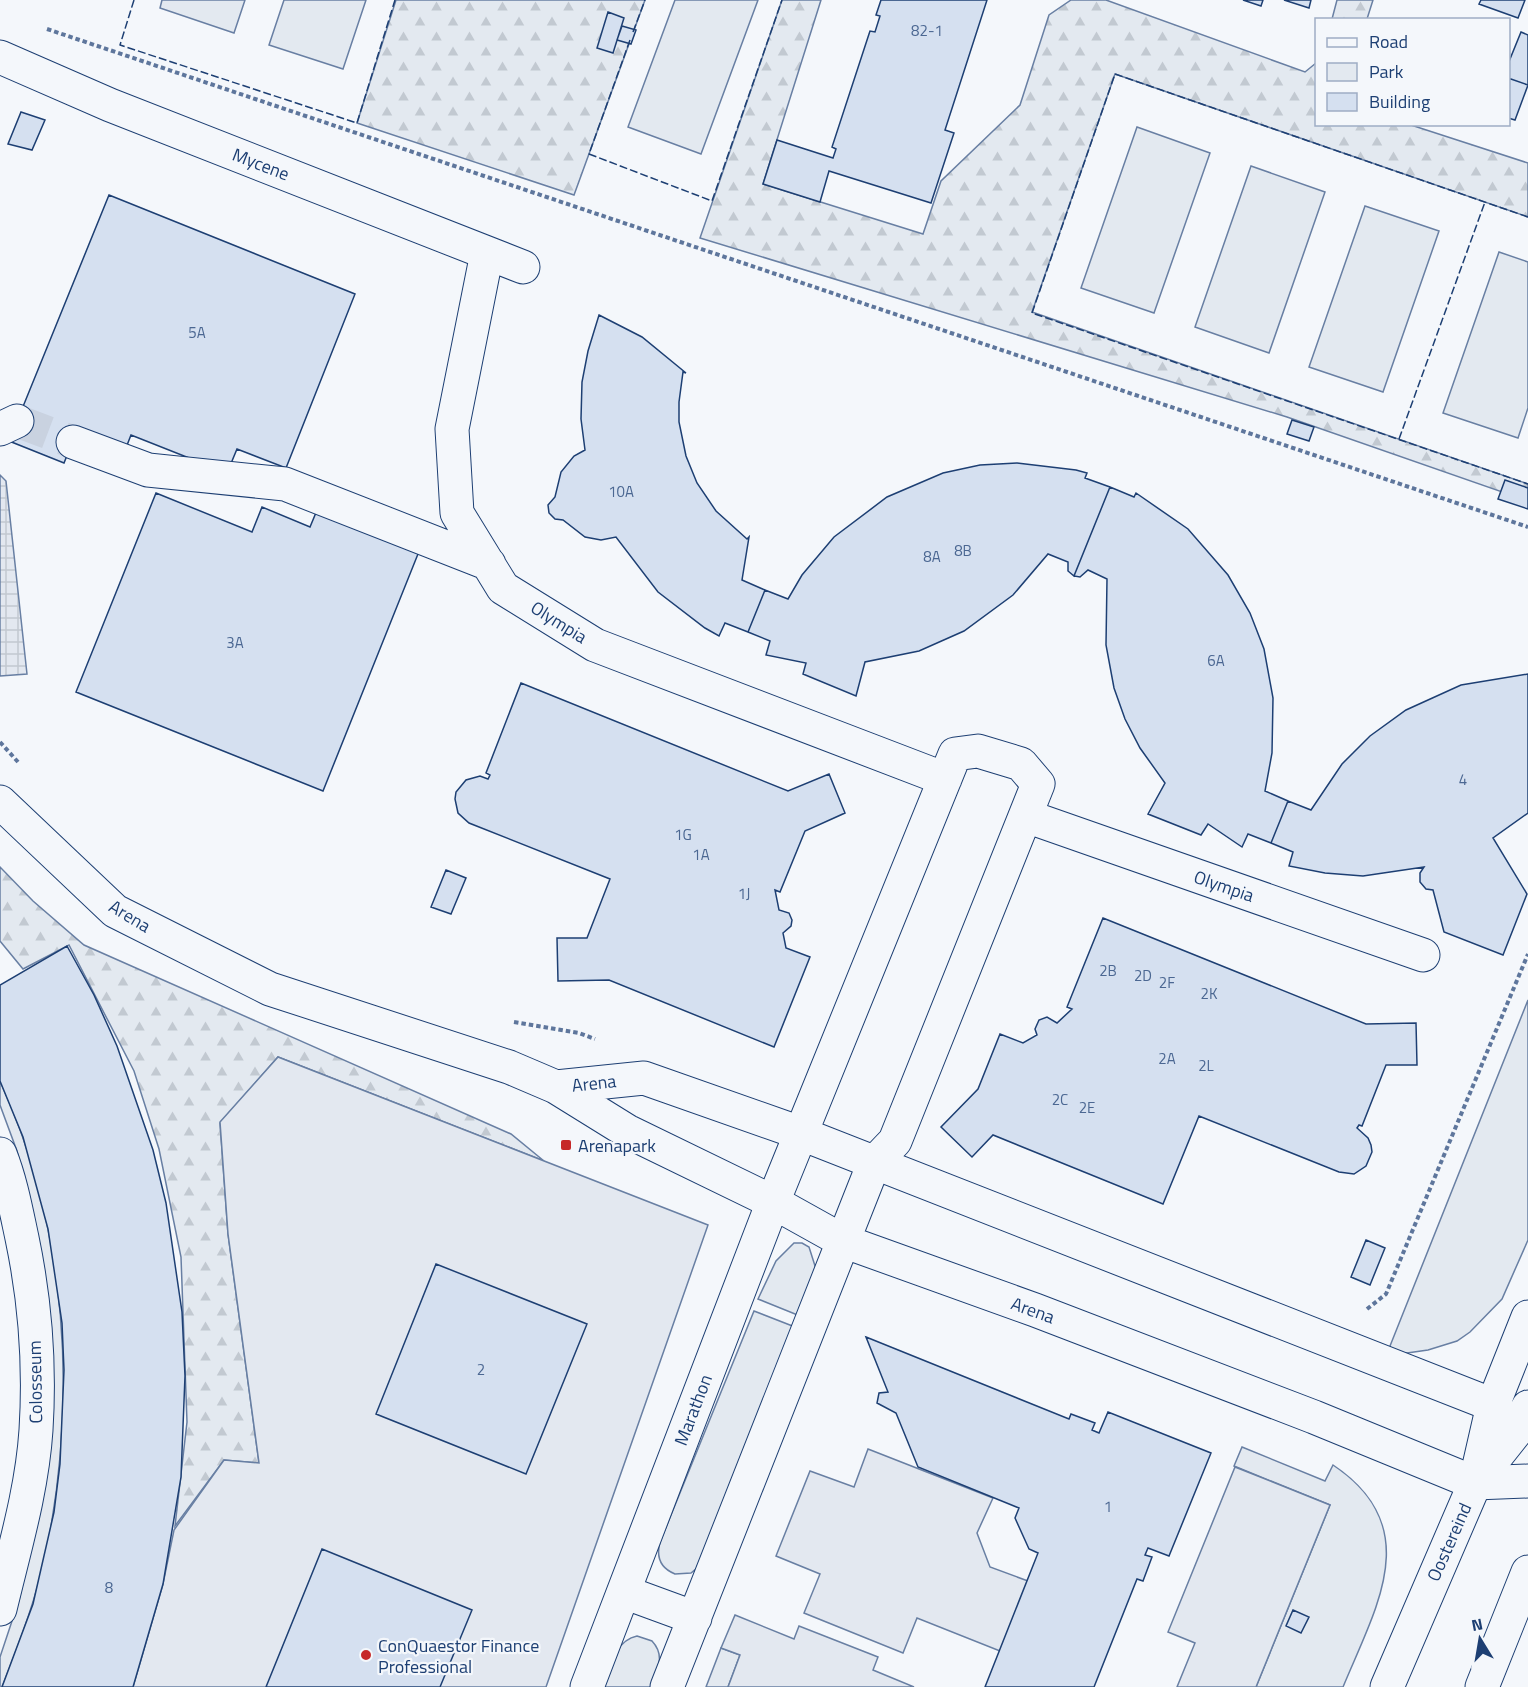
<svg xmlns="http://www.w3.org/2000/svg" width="1528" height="1687" font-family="'Titillium Web',sans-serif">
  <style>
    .green { fill: #e3e9f0; stroke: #687fa3; stroke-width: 1.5 }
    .forest { fill: url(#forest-firs); stroke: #687fa3; stroke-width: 1.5 }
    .parking { fill: #e3e8f0; stroke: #687fa3; stroke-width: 1.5 }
    .plaza { fill: url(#plaza-grid); stroke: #687fa3; stroke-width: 1.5 }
    .building { fill: #d5e0f0; stroke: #1d3f73; stroke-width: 1.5 }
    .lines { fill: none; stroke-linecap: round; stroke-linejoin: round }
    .minor-tunnel { stroke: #c9d2e0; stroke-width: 33; stroke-dasharray: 33 16; stroke-linecap: butt }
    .minor-casing { stroke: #1d3f73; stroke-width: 35 }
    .major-casing { stroke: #1d3f73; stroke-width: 35 }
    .path { stroke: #5e769c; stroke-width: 4; stroke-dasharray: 4.5 3; stroke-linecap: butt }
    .minor { stroke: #f4f7fb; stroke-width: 33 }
    .major { stroke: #f4f7fb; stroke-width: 33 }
    .fence { stroke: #1d3f73; stroke-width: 1.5; stroke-dasharray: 8 3; stroke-linecap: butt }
    .poi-dot { fill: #c62828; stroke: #f4f7fb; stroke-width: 2 }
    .labels { text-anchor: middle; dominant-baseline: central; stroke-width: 4.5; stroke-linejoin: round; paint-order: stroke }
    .number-label { font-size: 15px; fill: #4b6792 }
    .street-label { font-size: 18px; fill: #1d3f73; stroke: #f4f7fb }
    .poi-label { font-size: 18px; fill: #1d3f73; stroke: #f4f7fb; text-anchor: start }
  </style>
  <defs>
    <pattern id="forest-firs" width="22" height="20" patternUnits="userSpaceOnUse" patternTransform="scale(1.5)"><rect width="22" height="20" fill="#e3e9f0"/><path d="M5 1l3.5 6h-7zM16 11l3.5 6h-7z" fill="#c2c9d1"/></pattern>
    <pattern id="plaza-grid" width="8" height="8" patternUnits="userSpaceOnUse" patternTransform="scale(1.5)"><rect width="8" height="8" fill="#e3e8f0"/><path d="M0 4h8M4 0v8" fill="none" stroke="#c2c8d1"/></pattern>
  </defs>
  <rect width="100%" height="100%" fill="#f4f7fb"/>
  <path class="green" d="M162,0h83l-11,33 -74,-25z
    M284,0h82l-23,69 -74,-24z
    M675,0h83l-57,154 -73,-27z
    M1137,127l73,26 -56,160 -73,-25z
    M1251,166l74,26 -56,161 -74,-26z
    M1365,206l74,25 -56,161 -74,-25z
    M1499,252l29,10v146l-10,30 -75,-25z
    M1528,1000v240l-26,59 -32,33 -13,9 -29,9 -21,3 -19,-2z
    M0,1081c68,148 78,319 45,477 -10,44 -26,87 -43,129h-2v-30l19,-57 18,-77 5,-267 -25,-105 -17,-46z
    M794,1243h8l7,4 7,22 -16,47 -42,-17 18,-38z
    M754,1311l41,16 -98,241 -6,5 -16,1c-15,-6 -19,-17 -15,-32z
    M1242,1447l83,34 8,-16c93,62 43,142 10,222h-87l74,-182 -96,-39z
    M637,1636l15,5c14,15 5,29 -1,46h-49c8,-19 12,-46 35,-51z
    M721,1648l19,7 -12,32h-22z"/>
  <path class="forest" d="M396,0h249l-71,195 -217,-72z
    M782,0h39l-58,184 160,50 18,-53 79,-76 29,-90 22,-15h35l199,72 11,-9v61l95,1 117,38v54l-413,-143 -83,238 496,172v17l-241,-84 -587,-179z
    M1337,0h36l-6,19h-35z
    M0,867l33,34 51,44 427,189 33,27 -266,-104 -58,66 8,111 31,229 -35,-3 -49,66 12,-104 -6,-165 -22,-108 -25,-78 -65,-126 -46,24 -23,-28z"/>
  <path class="parking" d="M278,1057l430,168 -162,462h-413l30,-103 11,-54 50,-70 35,3 -31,-229 -8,-112z
    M868,1449l125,49 -16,35 13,34 38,14 -28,70 -83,-33 -14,35 -99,-40 16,-39 -44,-18 34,-85 44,16z
    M1235,1467l95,38 -74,182h-79l18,-44 -27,-11z
    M735,1615l59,24 5,-13 79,31 -5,13 41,17h-186l12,-32 -19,-7z"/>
  <path class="plaza" d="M0,475l6,6 21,193 -27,2z"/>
  <path class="building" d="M881,0h106l-42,130 9,3 -23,70 -102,-32 -9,31 -57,-18 14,-44 56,18 3,-9 -4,-2 37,-113 1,-3 5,1 5,-16 -4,-1z
    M1243,0h20l-2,6z
    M1284,0h27l-2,8z
    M1481,0h44l-7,18 -39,-14z
    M608,12l16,6 -11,35 -16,-5z
    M622,26l14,4 -5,14 -14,-4z
    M1521,32l7,3v50l-20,-7v-14z
    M1508,78l20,7 -13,35 -7,-2z
    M21,112l24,8 -13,30 -24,-6z
    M109,195l246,99 -69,174 -49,-19 -10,24 -96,-38 -9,23 -48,-20 -10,25 -55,-22z
    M599,315l43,22 44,36 -3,-1 -4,30v20l7,34 11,27 19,28 31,28 2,-2 -7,43 23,10 -17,42 -23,-9 -6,13 -14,-8 -47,-36 -42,-55 -15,3 -16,-3 -22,-17 -8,-1 -6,-6 -1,-8 7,-8 6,-25 13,-16 11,-6 -4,-31 1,-37 6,-31z
    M1292,420l22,7 -5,14 -22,-7z
    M1017,463l59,7 11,3 -2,5 25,9 -36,89 -6,-5v-9l-20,-8 -35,41 -49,36 -45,20 -54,11 -9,34 -53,-22 3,-11 -40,-8 4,-14 -22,-9 17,-42 23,9 14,-24 32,-38 53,-40 56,-24 37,-8z
    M1505,480l23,8v21l-30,-10z
    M1110,487l24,10 2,-4 52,36 40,46 22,38 14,36 9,49 -1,55 -7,38 23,10 -17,42 -23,-9 -6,13 -34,-23 -7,11 -53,-21 17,-31 -25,-35 -15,-29 -11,-31 -8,-43 1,-66 -19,-9 -8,7 -6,-1z
    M156,493l96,39 10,-25 48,20 10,-24 102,41 -99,247 -247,-99z
    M1528,674v139l-35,25 34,56 -24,61 -59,-23 -11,-42 -7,-1 -6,-7v-9l4,-6 -61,9 -38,-3 -36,-7 4,-14 -22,-9 17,-42 23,9 31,-46 28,-28 36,-26 55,-25z
    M521,683l267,108 41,-17 16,39 -40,18 -25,61 -5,-2 4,20 10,3 3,7 -1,6 -8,7 3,15 24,9 -36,90 -165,-67 -51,1 -1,-43h30l23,-59 -141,-56 -11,-10 -3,-14 1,-7 10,-12 14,-4 8,3 2,-4 -4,-2z
    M446,870l20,8 -15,36 -20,-7z
    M1103,918l263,106 50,-1 1,42h-31l-24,61 -3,-1 -2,3 11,10 3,7 1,7 -6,14 -12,8 -15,-2 -140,-56 -36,88 -170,-69 -21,22 -31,-30 37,-38 22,-55 23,9 14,-8 -2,-6 4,-9 8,-3 10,6 15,-14 -5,-2z
    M67,946l27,49 23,51 36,104 13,53 16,109 3,64 -4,101 -18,107 -30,103h-131l31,-83 21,-92 6,-48 4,-94 -2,-47 -14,-94 -25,-92 -23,-56v-96z
    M1366,1240l19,8 -15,37 -19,-8z
    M436,1264l151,60 -61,150 -150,-60z
    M866,1337l203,82 2,-5 24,9 -3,7 7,3 9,-21 103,41 -42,103 -21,-8 -3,7 7,2 -9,24 -6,-2 -43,108h-109l53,-134 -9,-4 -14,-31 4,-10 -101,-41 -22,-54 -19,-10 2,-10 9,-1z
    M322,1549l150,61 -32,77h-174z
    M1293,1610l16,7 -8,16 -15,-7z"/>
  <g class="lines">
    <path class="minor-tunnel" d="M17,421l56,21"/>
    <g class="minor-casing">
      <path id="minor" d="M0,57l110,48 413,162
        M487,253l-35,176 5,84 46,75 92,57 350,134
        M0,429l17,-8
        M73,442l75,28 137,14 204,80
        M0,802l115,109 155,78 239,78 47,20 71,44 146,71 70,39 192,69 279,107 161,66 53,-2
        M1026,816l397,139
        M556,1087l88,-9 145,51 704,276 20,21
        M0,1154c11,28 16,56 22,84 13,62 18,129 14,192 -4,61 -22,120 -36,179
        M624,1592l71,26
        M587,1687l186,-485 182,-448 23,-3 43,13 17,20 -143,357 -21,22 -207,524"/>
    </g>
    <g class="major-casing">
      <path id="major" d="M1477,1475l16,-70 35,-88
        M1387,1687l88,-204 42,-53 11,-23
        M1482,1687l46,-115"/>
    </g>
    <path class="path" d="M47,29l1481,498
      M0,742l18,20
      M514,1022l65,11 16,6
      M1367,1309l19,-15 142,-340"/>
    <use href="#minor" class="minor"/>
    <use href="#major" class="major"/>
    <path class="fence" d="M134,0l-14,45 237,78 38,-123
      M633,32l12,-32
      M630,40l-41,114 123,47 70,-201
      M1528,217l-413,-143 -83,239 496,171
      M1399,439l86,-237"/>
  </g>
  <g class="poi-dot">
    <rect x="560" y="1139" width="12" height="12" rx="3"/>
    <circle cx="366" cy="1655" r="6"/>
  </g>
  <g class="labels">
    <g class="number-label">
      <text x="927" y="30">82-1</text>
      <text x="197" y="332">5A</text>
      <text x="621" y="491">10A</text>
      <text x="963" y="550">8B</text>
      <text x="932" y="556">8A</text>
      <text x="235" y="642">3A</text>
      <text x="1216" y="660">6A</text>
      <text x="1463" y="779">4</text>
      <text x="683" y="834">1G</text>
      <text x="701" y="854">1A</text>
      <text x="744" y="893">1J</text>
      <text x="1108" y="970">2B</text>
      <text x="1143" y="975">2D</text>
      <text x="1167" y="982">2F</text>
      <text x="1209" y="993">2K</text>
      <text x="1167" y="1058">2A</text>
      <text x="1206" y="1065">2L</text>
      <text x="1060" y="1099">2C</text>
      <text x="1087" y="1107">2E</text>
      <text x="481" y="1369">2</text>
      <text x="1108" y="1506">1</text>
      <text x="109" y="1587">8</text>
    </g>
    <g class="street-label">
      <text transform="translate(261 164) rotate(21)">Mycene</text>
      <text transform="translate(559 622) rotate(32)">Olympia</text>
      <text transform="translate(1224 886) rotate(19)">Olympia</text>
      <text transform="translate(130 916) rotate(31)">Arena</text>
      <text transform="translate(594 1083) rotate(-6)">Arena</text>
      <text transform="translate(1033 1310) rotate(20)">Arena</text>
      <text transform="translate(35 1382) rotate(-91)">Colosseum</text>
      <text transform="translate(693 1410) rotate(-69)">Marathon</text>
      <text transform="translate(1449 1542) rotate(-66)">Oostereind</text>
    </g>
    <g class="poi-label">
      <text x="578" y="1145">Arenapark</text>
      <text x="378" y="1645">ConQuaestor Finance<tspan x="378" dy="21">Professional</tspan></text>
    </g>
  </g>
  <rect x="1315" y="18" width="195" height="108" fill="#f4f7fb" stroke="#9eadc5" stroke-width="1.5"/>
  <rect x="1327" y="38" width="30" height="9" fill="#f4f7fb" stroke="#9eadc5" stroke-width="1.5"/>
  <text x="1369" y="48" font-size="18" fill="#1d3f73">Road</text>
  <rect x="1327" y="63" width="30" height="18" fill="#e3e9f0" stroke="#9eadc5" stroke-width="1.5"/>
  <text x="1369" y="78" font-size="18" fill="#1d3f73">Park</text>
  <rect x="1327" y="93" width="30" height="18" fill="#d5e0f0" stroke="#9eadc5" stroke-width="1.5"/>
  <text x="1369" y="108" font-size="18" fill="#1d3f73">Building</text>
  <g transform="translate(1480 1639) rotate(349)" stroke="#f4f7fb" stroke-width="4.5" paint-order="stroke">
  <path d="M0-4.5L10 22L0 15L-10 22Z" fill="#1d3f73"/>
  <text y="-9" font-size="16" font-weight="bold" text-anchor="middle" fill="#1d3f73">N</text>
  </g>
</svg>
